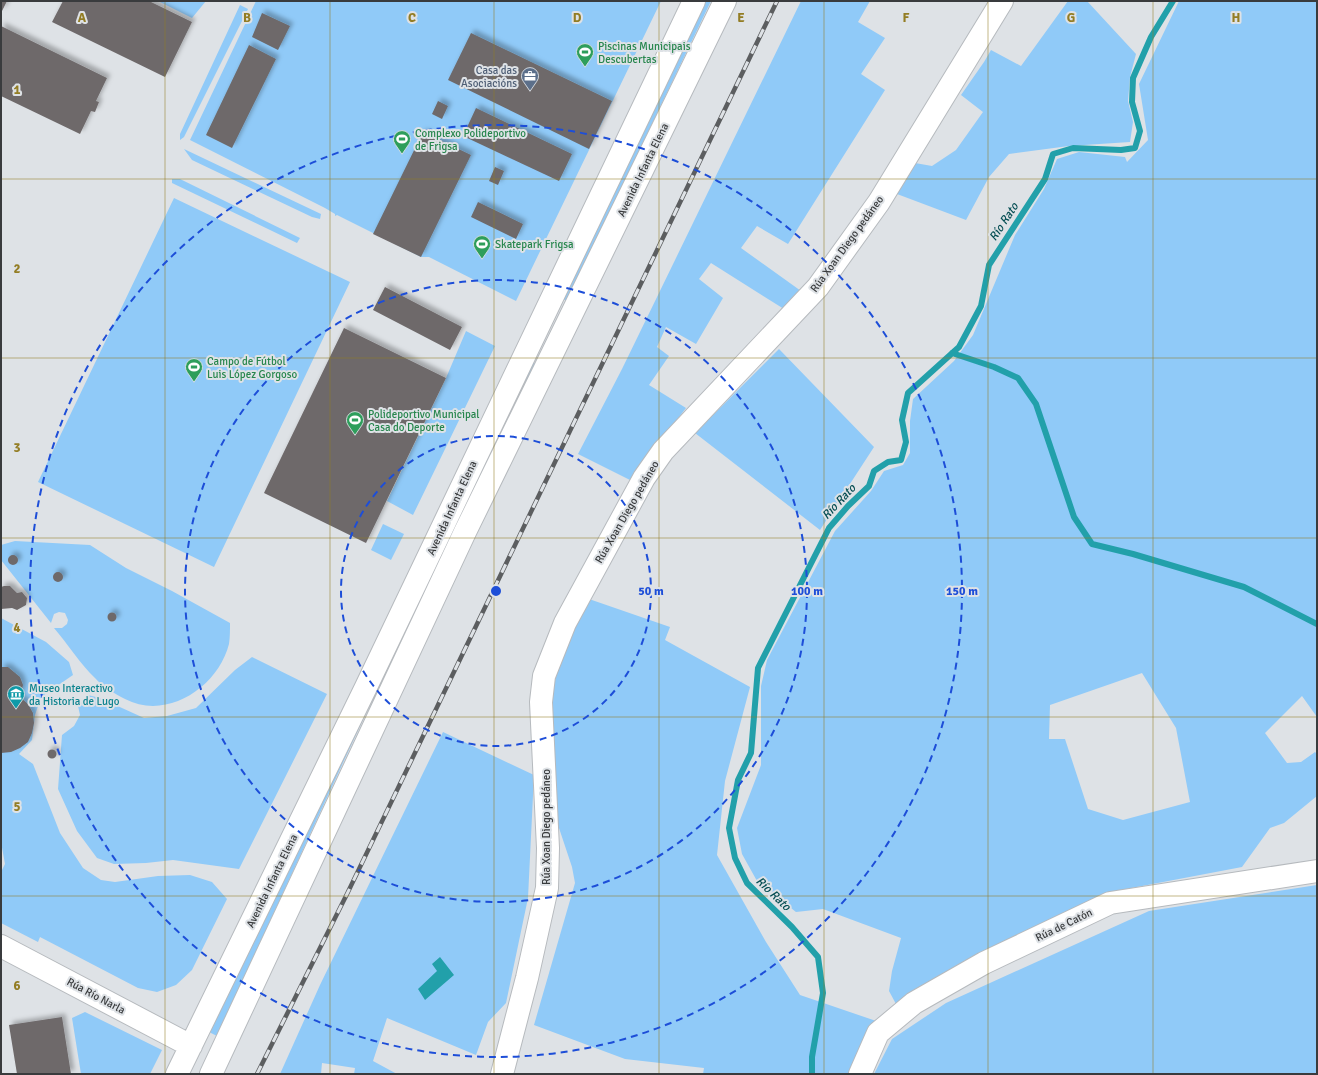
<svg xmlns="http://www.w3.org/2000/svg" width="1318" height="1075" font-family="Signika,sans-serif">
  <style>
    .green { fill: #90caf8; fill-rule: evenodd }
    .water { fill: #22a0aa }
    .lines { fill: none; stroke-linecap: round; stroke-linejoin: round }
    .stream { stroke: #22a0aa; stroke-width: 6 }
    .building { fill: #6e696a; filter: url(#shadow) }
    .minor-casing { stroke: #b6babe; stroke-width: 24 }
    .minor { stroke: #fff; stroke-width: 22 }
    .rail-casing { stroke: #5c5e60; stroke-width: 4.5 }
    .rail { stroke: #dee2e6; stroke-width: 3; stroke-dasharray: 9; stroke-linecap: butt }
    .grid { fill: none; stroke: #937d24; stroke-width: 1; stroke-opacity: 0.55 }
    .ring { fill: none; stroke: #1d4ed8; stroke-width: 2; stroke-dasharray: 7 5 }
    .labels { text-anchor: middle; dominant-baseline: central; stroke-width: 4; stroke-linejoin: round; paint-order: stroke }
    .leisure-label { font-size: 11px; fill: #27864d; stroke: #dee2e6; text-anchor: start }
    .service-label { font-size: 11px; fill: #4e5e75; stroke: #dee2e6; text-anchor: end }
    .street-label { font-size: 11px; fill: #393b3d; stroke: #dee2e6 }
    .culture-label { font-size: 11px; fill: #0d838f; stroke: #dee2e6; text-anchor: start }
    .water-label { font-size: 12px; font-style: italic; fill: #044d52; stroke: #dee2e6 }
    .grid-label { font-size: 13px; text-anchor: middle; font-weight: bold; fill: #937d24; stroke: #dee2e6; stroke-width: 4; stroke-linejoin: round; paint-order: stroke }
    .centre { fill: #1d4ed8; stroke: #dee2e6; stroke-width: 2 }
    .ring-label { font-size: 12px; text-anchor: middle; font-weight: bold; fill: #1d4ed8; stroke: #dee2e6; stroke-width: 4; stroke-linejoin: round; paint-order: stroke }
  </style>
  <defs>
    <filter id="shadow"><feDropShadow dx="3.5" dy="-3.5" stdDeviation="2" flood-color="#0004"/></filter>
  </defs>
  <rect width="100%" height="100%" fill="#dee2e6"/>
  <path class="green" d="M158,1h48l-14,17z
    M256,1h405l-145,300 -87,-44h-8l-84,-42 -2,1v-2l-10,-6 -135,-68z
    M704,1h7l-144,300 -7,-3z
    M801,1h69l-12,21 27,16 -24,36 24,16 -97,154 -31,-18 -16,22 60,43 -17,18 -73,-46 -12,16 24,19 -27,46 -30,-17 -9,20 12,9 -20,29 37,23 -56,72 -52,-26 44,-85z
    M1068,1h19l49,53 -6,23 -2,24 5,21 -3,20 -61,4 -60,8 -20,23 -23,43 -69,-26 18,-31 17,3 24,-16 27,-38 -22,-17 23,-33 7,-12 30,16z
    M1179,1h138v716l-15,-21 -37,37 22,30 14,-1 14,-10 2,2v42l-33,27 -14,5 -28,39 -121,23 -59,25 -166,89 -7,-13 3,-20 9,-33 -78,-29 -27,3 -39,-31 -15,-27 -5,-26 24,-63v-79l6,-26 68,-129 36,-40 13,-20 19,-6 7,-12v-32l3,-22 41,-38 19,-26 42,-100 29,-46 13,-30 22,-7 46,5 2,5 21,-22 -9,-56zM1142,673l34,55 14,74 -67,18 -35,-11 -23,-70h-16l1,-34z
    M240,5l8,4 -64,128 -4,3v-6z
    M184,149l137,65 -1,5 -8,-2 -120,-57z
    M172,179h8l120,59 -3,5 -125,-60z
    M174,198l176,84 -136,285 -176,-85z
    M466,331l29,15 -82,169 -26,-14 59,-123z
    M779,349l95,98 -54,83 -125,-97z
    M531,361l5,3 -136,285 -7,-3z
    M383,524l21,10 -13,26 -20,-10z
    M15,541l75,4 36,23 46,23 58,32c0,7 0,14 -1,21 -11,43 -62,77 -104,55 -10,-5 -23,-13 -30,-21 -14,-13 -28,-35 -41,-50h8l5,-4 1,-4 -3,-7 -6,-1 -5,2 -3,9 -50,-63v-15z
    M589,599l81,28 -5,13 85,47 -25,94 -8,74 49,87 34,53 82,28 -29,51h-150l1,-6 -79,-9 -91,-34 41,-142 -3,-16 -17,-51 -3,-124 12,-45z
    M1,618l45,24 23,20 4,13 -32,22 -6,18 -3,25 -13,14 14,10 27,69 23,35 18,12 14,2 43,-6 32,-1 22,7 15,17 -35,71 -16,15 -19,7 -19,-4 -98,-51 -2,5 -37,-19v-51l4,-8 -4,-22z
    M252,657l75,37 -88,175 -66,-9 -27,3 -32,1 -17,-6 -20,-27 -19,-42 4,-54 12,-9 6,-11 -2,-9 10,-11 12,3 44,20 23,-2 29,-8 39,-38z
    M360,712l6,1 -149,323 -8,-4z
    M443,732l91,43 -6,123 -22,105 -18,19 -12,33 -89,-37 -14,43 24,13h-43l1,-6 -33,-5 -1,11h-41l40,-89z
    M1317,885v189h-443l18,-35 54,-36 203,-92z
    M85,1012l77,38 -12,24h-69l-9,-56z"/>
  <path class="water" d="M440,957l14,18 -29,25 -7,-11 19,-18 -5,-7z"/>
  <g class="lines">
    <path class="stream" d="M952,353l42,14 24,11 18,26 38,113 18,27 41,10 111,33 73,37
      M812,1074v-17l11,-64 -5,-36 -26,-30 -45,-44 -12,-25 -6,-30 9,-48 13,-27 7,-85 71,-140 19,-22 21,-20 5,-15 14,-9 13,-2 5,-18 -4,-22 6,-27 51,-46 22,-41 8,-41 56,-86 8,-25 20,-6 48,2 14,-2 5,-17 -8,-29 1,-24 18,-41 22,-36"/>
  </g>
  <path class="building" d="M1,1h6l-6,12z
    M63,1h86l43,21 -27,55 -113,-55z
    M262,13l28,13 -12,24 -26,-13z
    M1,26l106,52 -11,23 3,1 -4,10 -4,-1 -11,23 -79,-38z
    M471,33l141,68 -23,48 -141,-69z
    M249,45l27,14 -44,89 -26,-13z
    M438,101l10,5 -6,13 -10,-5z
    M476,108l96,46 -13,27 -96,-45z
    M423,132l48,23 -50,102 -48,-23z
    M495,167l9,4 -6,14 -9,-4z
    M478,202l45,22 -7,15 -45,-22z
    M385,287l77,40 -12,23 -77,-40z
    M344,328l102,50 -80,165 -102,-50z
    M8 560a5 5 0 1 1 10 0a5 5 0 1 1-10 0Z
    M53 577a5 5 0 1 1 10 0a5 5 0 1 1-10 0Z
    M4,586h6l7,7 5,-1 5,6 -1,7 -9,5 -5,-2 -11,1v-22z
    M107.5 617a4.5 4.5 0 1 1 9 0a4.5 4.5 0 1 1-9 0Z
    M1,667h7l12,10 3,8 -3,12 8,7 5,9 1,10 -2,10 -4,9 -8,6 -9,4 -10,1z
    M47.5 754a4.5 4.5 0 1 1 9 0a4.5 4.5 0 1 1-9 0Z
    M62,1017l9,57h-54l-8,-49z"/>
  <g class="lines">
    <g class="minor-casing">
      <path id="minor" d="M1,946l190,100
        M177,1074l189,-387 328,-686
        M211,1074l254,-542 260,-531
        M502,1074l25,-96 20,-90 1,-40 -7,-146 3,-26 21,-53 79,-145 19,-27 155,-164 61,-85 123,-201
        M860,1074l18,-41 36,-30 70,-40 126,-60 207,-32"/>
    </g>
    <use href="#minor" class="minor"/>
    <g class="rail-casing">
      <path id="rail" d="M257,1074l90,-180 430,-893"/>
    </g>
    <use href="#rail" class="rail"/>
  </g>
  <path class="grid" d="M165,1v1073M330,1v1073M494,1v1073M659,1v1073M824,1v1073M988,1v1073M1153,1v1073M1,179h1316M1,358h1316M1,538h1316M1,717h1316M1,896h1316"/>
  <g class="ring">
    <circle cx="496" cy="591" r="155"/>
    <circle cx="496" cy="591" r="311"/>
    <circle cx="496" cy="591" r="466"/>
  </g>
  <defs>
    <g id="stadium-pin" transform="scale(0.9)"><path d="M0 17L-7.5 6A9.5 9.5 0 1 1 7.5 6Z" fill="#2e9e5b" stroke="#dee2e6"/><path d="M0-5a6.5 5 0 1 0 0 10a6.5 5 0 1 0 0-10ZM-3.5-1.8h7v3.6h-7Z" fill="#fff"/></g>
    <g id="office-pin" transform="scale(0.9)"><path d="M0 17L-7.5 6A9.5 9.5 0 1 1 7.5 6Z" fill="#5c6f8a" stroke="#dee2e6"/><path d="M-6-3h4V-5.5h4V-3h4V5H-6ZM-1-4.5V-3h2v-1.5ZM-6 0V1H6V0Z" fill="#fff"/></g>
    <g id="museum-pin" transform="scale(0.9)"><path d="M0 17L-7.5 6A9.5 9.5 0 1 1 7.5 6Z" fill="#0f9aa8" stroke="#dee2e6"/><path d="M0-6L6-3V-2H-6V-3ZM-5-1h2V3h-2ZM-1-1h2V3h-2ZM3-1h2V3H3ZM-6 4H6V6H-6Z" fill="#fff"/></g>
  </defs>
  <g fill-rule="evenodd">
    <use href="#stadium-pin" x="585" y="52"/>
    <use href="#office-pin" x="530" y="76"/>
    <use href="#stadium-pin" x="402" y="139"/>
    <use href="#stadium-pin" x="482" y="244"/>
    <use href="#stadium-pin" x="194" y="367"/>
    <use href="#stadium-pin" x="355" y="420"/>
    <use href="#museum-pin" x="16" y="694"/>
  </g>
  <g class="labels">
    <g class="leisure-label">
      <text x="598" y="46">Piscinas Municipais<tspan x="598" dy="13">Descubertas</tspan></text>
      <text x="415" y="133">Complexo Polideportivo<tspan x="415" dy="13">de Frigsa</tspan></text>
      <text x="495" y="244">Skatepark Frigsa</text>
      <text x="207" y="361">Campo de Fútbol<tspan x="207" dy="13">Luis López Gorgoso</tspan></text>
      <text x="368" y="414">Polideportivo Municipal<tspan x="368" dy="13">Casa do Deporte</tspan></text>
    </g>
    <g class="service-label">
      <text x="517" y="70">Casa das<tspan x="517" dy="13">Asociacións</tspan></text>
    </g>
    <g class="street-label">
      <text transform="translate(643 170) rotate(-64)">Avenida Infanta Elena</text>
      <text transform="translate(847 244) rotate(-54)">Rúa Xoan Diego pedáneo</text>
      <text transform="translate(452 508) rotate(-65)">Avenida Infanta Elena</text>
      <text transform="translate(627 512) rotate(-60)">Rúa Xoan Diego pedáneo</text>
      <text transform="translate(546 827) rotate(-90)">Rúa Xoan Diego pedáneo</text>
      <text transform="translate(272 881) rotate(-64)">Avenida Infanta Elena</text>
      <text transform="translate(1064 925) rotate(-26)">Rúa de Catón</text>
      <text transform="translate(96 996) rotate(28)">Rúa Río Narla</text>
    </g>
    <g class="culture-label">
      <text x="29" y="688">Museo Interactivo<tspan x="29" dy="13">da Historia de Lugo</tspan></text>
    </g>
    <g class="water-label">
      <text transform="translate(1004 222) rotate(-57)">Río Rato</text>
      <text transform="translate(839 502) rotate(-47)">Río Rato</text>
      <text transform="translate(773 894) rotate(44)">Río Rato</text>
    </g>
  </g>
  <g class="grid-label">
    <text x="82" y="22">A</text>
    <text x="247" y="22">B</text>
    <text x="412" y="22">C</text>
    <text x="577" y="22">D</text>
    <text x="741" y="22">E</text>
    <text x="906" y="22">F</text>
    <text x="1071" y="22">G</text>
    <text x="1236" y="22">H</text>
    <text x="17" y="94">1</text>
    <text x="17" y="273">2</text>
    <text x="17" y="452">3</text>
    <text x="17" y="632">4</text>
    <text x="17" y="811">5</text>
    <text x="17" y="990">6</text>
  </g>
  <circle cx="496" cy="591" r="6" class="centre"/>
  <g class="ring-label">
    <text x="651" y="595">50 m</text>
    <text x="807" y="595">100 m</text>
    <text x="962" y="595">150 m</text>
  </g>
  <rect width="1318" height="1075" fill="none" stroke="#393b3d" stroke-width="4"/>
</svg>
